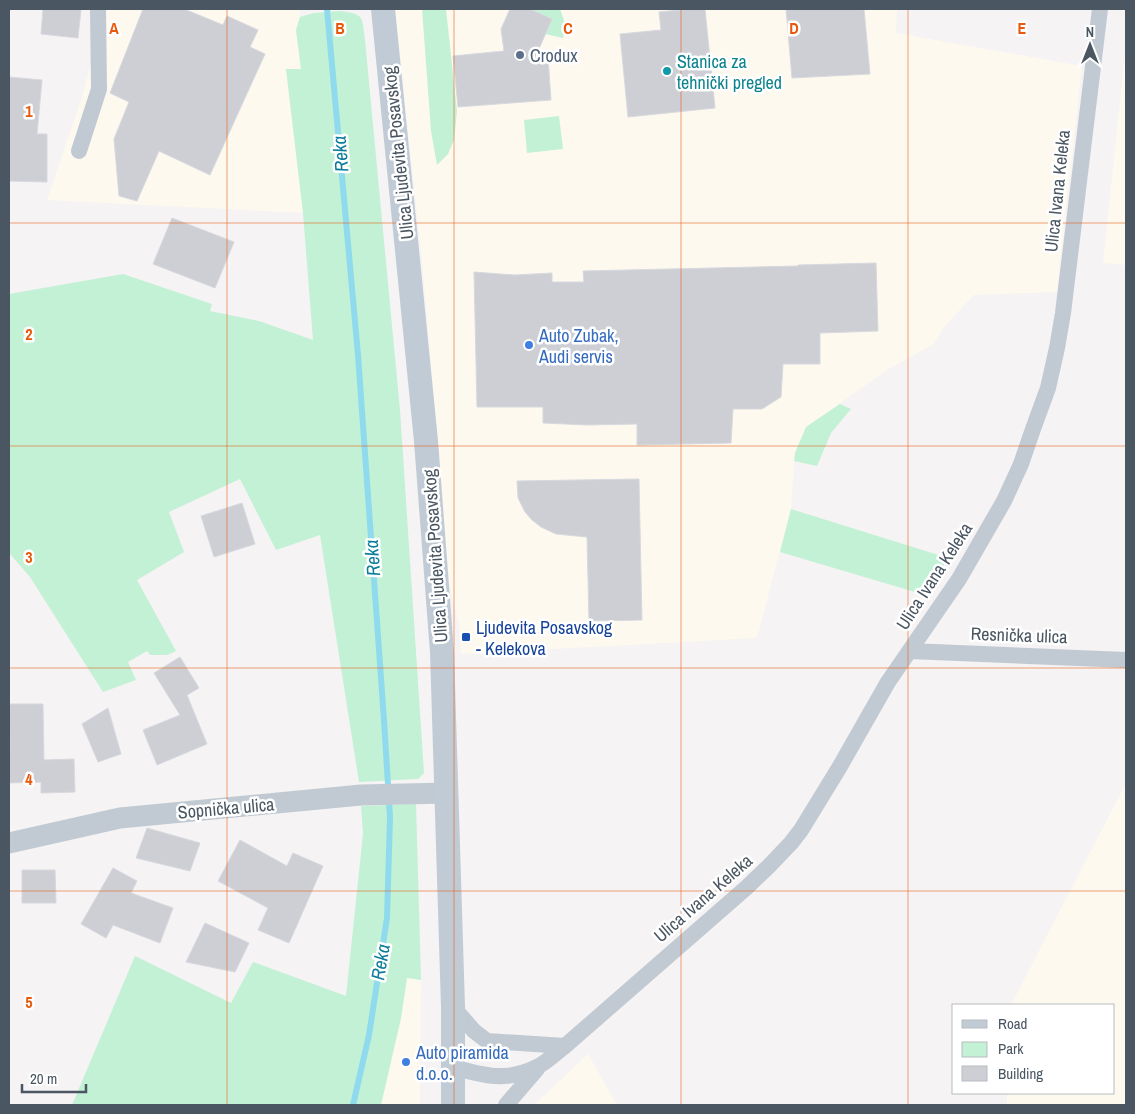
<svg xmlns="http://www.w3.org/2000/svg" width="1135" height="1114" font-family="'Archivo Narrow',sans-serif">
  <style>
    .commercial { fill: #fdf9ef }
    .green { fill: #c3f1d5 }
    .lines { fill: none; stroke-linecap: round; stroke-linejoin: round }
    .stream { stroke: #90daee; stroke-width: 6 }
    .building { fill: #cdcfd5; stroke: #d7d9de }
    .minor { stroke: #c1cad2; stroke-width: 16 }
    .tertiary { stroke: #c1cad2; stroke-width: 21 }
    .secondary { stroke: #c1cbd6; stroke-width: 24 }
    .grid { fill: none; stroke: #e8590c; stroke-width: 1; stroke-opacity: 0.55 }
    .service-dot { fill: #5c6f8a; stroke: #fff; stroke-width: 2 }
    .culture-dot { fill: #0f9aa8; stroke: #fff; stroke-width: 2 }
    .shop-dot { fill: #3f7fe0; stroke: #fff; stroke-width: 2 }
    .transit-dot { fill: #1a4fb4; stroke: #fff; stroke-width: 2 }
    .labels { text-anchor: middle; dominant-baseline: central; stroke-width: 5; stroke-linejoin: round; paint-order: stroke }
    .service-label { font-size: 18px; fill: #4e5e75; stroke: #fff; text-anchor: start }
    .culture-label { font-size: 18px; fill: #0d838f; stroke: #fff; text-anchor: start }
    .street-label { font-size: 18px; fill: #4a5661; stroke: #fff }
    .shop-label { font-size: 18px; fill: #366cbe; stroke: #fff; text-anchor: start }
    .transit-label { font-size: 18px; fill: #164399; stroke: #fff; text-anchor: start }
    .water-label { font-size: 19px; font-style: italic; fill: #0c7c9b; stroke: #fff }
    .grid-label { font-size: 16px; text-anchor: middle; font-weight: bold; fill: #e8590c; stroke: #fff; stroke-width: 5; stroke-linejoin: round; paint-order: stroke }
  </style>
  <rect width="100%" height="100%" fill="#f5f3f3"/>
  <path class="commercial" d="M105,9h195v8l-4,13 5,39h-15l17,144 -256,-13 35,-103z
    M395,9h502l-1,24 186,33 -25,226 -83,3 -30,32 -10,17 -47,26 -81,57 -11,26 -4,56 -34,129 -296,16 -2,-30 -13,-51 -7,-114 -17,-198z
    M1126,43v222l-23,-2z
    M1126,783v322h-119v-12h107v-88h-103z
    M407,978l14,2 -1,125h-39l20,-87z
    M588,1054l29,51h-83z"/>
  <path class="green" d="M422,9h24l11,102 -3,29 -6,14 -11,11 -6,-34z
    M530,9h30l6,17 -3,12 -18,-4 7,-15z
    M340,11c25,3 22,6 25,29l35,370 24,363 -6,6 -59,3 -39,-247 -44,15 -36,-71 -71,33 15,40 -47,28 39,71 -9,4h-17l-3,-4 -19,11 8,18 -33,12 -73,-115 -21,-24v-259l114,-20 89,30 -2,7 49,10 54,19 -10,-127 -17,-144h15l-5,-39 4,-13 14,-4z
    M559,116l4,33 -36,4 -3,-33z
    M840,404l11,5 -20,24 -14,33 -23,-5 1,-8 11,-26z
    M791,509l157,49 -23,37 -145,-43z
    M416,804l5,176 -14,-2 -6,40 -20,87h-309l63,-149 96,47 22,-41 93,34 17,-162 -2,-28z"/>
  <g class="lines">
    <path class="stream" d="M327,9l31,346 26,365 6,97 -3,101 -18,117 -16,70"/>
  </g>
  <path class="building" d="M43,9h38l-3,29 -37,-4z
    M143,9h41l39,16 4,-9 31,14 -8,17 15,7 -55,121 -51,-24 -22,50 -18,-5 -5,-57 15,-37 -19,-9z
    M510,9h20l22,10 -17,39h13l3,42 -93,7 -5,-51 51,-5 -3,-22z
    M689,9h16l10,99 -87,9 -8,-83 41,-4 -2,-18z
    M786,9h78l6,65 -78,4z
    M9,77l33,3 -5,54h10v48l-38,-1z
    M172,218l62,24 -19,46 -62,-24z
    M876,263l2,68 -58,2v31h-37l-2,33 -19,12h-29l-2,34 -94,2v-21l-50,1 -44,-2v-16h-66l-3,-135 41,3 37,-2v9h32l-1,-11 215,-5v-1z
    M639,479l3,141 -53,1 -2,-84 -31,-3 -15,-7 -9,-7 -7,-8 -7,-14 -1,-17z
    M242,503l13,41 -41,13 -13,-41z
    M180,657l19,31 -12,7 20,49 -50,21 -14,-35 37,-15 -26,-42z
    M9,704h34l1,56 30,-1 1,33 -34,1v-11l-32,1v-33h1z
    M108,708l13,46 -23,8 -16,-38z
    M147,828l53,15 -10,28 -54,-13z
    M240,840l47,26 6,-13 30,13 -34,77 -31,-13 10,-22 -50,-27z
    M113,868l24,13 -6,12 42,15 -13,35 -47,-18 -7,13 -25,-14z
    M22,870h33l1,33h-34z
    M205,923l44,20 -14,29 -49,-10z"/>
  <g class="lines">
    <path class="minor" d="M79,151l20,-62 -1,-80
      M910,651l216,9
      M453,1007l21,24 13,10 78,5
      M453,1067c31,9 54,15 84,0 10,-5 19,-14 28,-21l181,-158 23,-22 22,-23 10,-13 38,-62 49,-86 71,-103 45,-78 17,-37 12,-35 15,-41 9,-40 6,-35 37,-304
      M506,1105l31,-36"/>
    <path class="tertiary" d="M9,843l111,-25 241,-23 86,-2"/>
    <path class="secondary" d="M383,9l43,432 16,211 11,355v98"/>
  </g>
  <path class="grid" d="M227,9v1096M454,9v1096M681,9v1096M908,9v1096M9,223h1117M9,446h1117M9,668h1117M9,891h1117"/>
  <circle class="service-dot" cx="520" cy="55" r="5"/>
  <circle class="culture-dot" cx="667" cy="71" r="5"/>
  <g class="shop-dot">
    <circle cx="529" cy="345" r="5"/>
    <circle cx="406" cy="1062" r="5"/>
  </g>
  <rect class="transit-dot" x="461" y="632" width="10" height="10" rx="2.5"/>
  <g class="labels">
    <g class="service-label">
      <text x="530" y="55">Crodux</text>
    </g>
    <g class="culture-label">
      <text x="677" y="61">Stanica za<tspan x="677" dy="21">tehnički pregled</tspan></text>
    </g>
    <g class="street-label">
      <text transform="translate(398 153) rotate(-96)">Ulica Ljudevita Posavskog</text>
      <text transform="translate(1057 191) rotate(-84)">Ulica Ivana Keleka</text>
      <text transform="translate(435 556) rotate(-94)">Ulica Ljudevita Posavskog</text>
      <text transform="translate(934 576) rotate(-57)">Ulica Ivana Keleka</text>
      <text transform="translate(1019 635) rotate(2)">Resnička ulica</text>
      <text transform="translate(226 808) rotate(-5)">Sopnička ulica</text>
      <text transform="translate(703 898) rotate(-41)">Ulica Ivana Keleka</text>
    </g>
    <g class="shop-label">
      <text x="539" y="335">Auto Zubak,<tspan x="539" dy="21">Audi servis</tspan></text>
      <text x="416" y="1052">Auto piramida<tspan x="416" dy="21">d.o.o.</tspan></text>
    </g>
    <g class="transit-label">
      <text x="476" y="627">Ljudevita Posavskog<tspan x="476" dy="21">- Kelekova</tspan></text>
    </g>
    <g class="water-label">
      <text transform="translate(340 154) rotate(-95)">Reka</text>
      <text transform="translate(372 558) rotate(-94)">Reka</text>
      <text transform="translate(380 962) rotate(-81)">Reka</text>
    </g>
  </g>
  <g class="grid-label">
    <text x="114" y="34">A</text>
    <text x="340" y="34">B</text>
    <text x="568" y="34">C</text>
    <text x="794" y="34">D</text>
    <text x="1022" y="34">E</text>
    <text x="29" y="117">1</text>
    <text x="29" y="340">2</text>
    <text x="29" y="563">3</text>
    <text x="29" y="785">4</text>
    <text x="29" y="1008">5</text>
  </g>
  <rect width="1135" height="1114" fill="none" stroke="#4a5661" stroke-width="20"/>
  <rect x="952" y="1004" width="162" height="90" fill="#ffffff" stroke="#b7bbc0"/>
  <rect x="962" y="1020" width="25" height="8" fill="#c1cbd6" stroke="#b7bbc0"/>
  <text x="998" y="1029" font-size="15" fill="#4a5661">Road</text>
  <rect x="962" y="1042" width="25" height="15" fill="#c3f1d5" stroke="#b7bbc0"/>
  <text x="998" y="1054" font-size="15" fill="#4a5661">Park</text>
  <rect x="962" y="1066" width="25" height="15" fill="#cdcfd5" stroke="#b7bbc0"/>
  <text x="998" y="1079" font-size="15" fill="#4a5661">Building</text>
  <g transform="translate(1090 45)" stroke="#ffffff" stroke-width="4" paint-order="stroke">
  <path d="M0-4L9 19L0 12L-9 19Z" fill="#4a5661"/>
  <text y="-8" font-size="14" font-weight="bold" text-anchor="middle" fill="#4a5661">N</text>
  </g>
  <path d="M22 1084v8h64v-8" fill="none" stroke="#4a5661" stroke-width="2.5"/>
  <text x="30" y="1084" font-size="15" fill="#4a5661" stroke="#ffffff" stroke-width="4" paint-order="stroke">20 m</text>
</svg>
